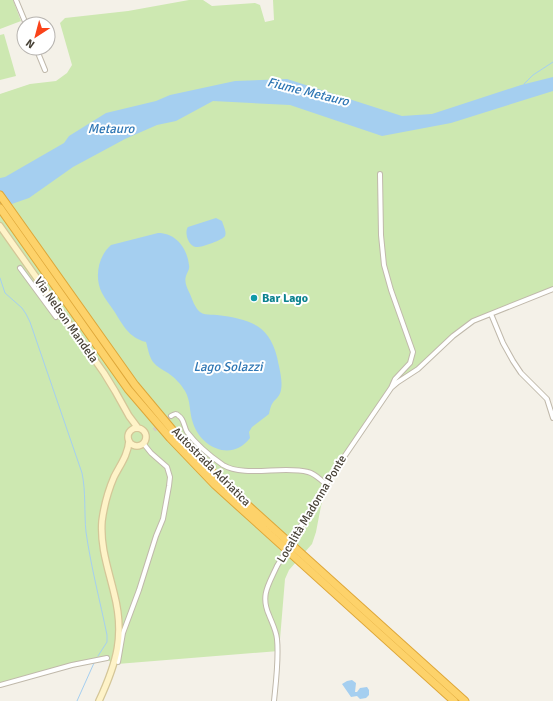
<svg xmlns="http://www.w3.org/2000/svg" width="553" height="701" font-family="Signika,sans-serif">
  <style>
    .green { fill: #cde8b1 }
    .water { fill: #a5cff0 }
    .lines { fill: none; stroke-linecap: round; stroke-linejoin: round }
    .stream { stroke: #a5cff0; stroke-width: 1 }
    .street-tunnel { stroke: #d2cec5; stroke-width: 4; stroke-dasharray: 4 2; stroke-linecap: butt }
    .street-casing { stroke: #c0b9ab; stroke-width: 6 }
    .secondary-casing { stroke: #d4c698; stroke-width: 8 }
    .highway-casing { stroke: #dea739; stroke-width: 9 }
    .street { stroke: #fff; stroke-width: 4 }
    .secondary { stroke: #fef3c8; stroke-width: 5.5 }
    .highway { stroke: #fdd26a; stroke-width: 7 }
    .street-bridge-casing { stroke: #c0b9ab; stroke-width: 6; stroke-linecap: butt }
    .street-bridge { stroke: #fff; stroke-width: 4 }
    .culture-dot { fill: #0f9aa8; stroke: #fff; stroke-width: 1.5 }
    .labels { text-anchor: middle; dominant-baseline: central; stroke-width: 4; stroke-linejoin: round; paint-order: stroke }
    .culture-label { font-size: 12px; font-weight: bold; fill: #0d838f; stroke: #fff; text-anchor: start }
    .street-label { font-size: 12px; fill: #484237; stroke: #fff }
    .water-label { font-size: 13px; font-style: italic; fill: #2f77b4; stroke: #fff }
  </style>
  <rect width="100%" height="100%" fill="#f4f1e8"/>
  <path class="green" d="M0,0h13l8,21 -21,8z
    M189,0h14l9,6 43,-3 5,2 5,17 9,-2 -1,-20h280v290l-82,31 -36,34 -48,37 -59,91 -7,23 -5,26 -4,12 -23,26 -4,9 -6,72 -162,13 -13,-5 -23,3 -81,23v-591l30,-10 26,-3 11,-8 5,-8 -12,-42 5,-5 63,-7z
    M4,34l12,42 -16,4v-45z"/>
  <path class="water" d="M553,77v14l-102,32 -69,13 -92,-31 -77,-4 -37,20 -19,4 -32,14 -52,28 -44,31 -29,10v-30l5,-1 59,-34 5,-7 37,-23 50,-12 14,-6 65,-14 52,-2 115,37 30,-2 89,-29z
    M216,218l6,3c1,4 5,11 3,15 -2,4 -25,12 -29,11 -8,-1 -12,-15 -8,-20z
    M158,233c18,0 29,15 31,32 1,5 -2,7 -3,11 -2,6 1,12 4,18 2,5 5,14 10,18 5,4 11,2 17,3 31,4 52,9 60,42 2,10 6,23 4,33 -1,5 -3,7 -6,10 -4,4 -5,9 -6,14l-17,13 -3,5 1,6c-18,24 -49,10 -57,-15 -4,-11 -2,-22 -8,-32 -4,-7 -11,-14 -17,-18 -5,-3 -11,-6 -15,-11 -4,-6 -5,-13 -7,-20 -17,-4 -23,-17 -32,-31 -4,-6 -9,-12 -12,-18 -8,-15 -4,-37 9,-48z
    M352,680l4,3 -1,9h2l3,-4 7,-1 2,3v5l-3,3 -6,1 -3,-3 -6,1 -9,-13 5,-3z"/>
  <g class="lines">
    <path class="stream" d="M524,84l9,-9 20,-13
      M0,278l5,15 17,15 4,6 4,8 52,151c4,19 2,39 4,59 5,35 14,69 21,103v7l-9,14
      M77,701l17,-38"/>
    <path class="street-tunnel" d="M154,430l17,-14"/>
    <g class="street-casing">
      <path id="street" d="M16,0l10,24
        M36,48l9,22
        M380,174l1,61 3,30 7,25 22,62 -3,11 -15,16 -4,9
        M20,268l36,49
        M491,314l12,29 10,18 8,12 26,26 6,19
        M171,416c3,-2 5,-3 8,0 5,3 5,11 8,16 10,13 23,24 36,33 22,13 60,0 85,7 8,2 12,8 18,12
        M299,529l30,-50 62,-91 7,-6 20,-13 35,-33 20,-15 80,-32
        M118,662l5,-29 16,-43 17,-54 7,-17 6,-33 1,-9 -3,-10 -16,-14 -8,-10
        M0,685l72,-20 35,-7
        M274,701c2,-20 5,-42 3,-62 -1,-9 -5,-16 -8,-24 -9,-20 0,-31 8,-49"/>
    </g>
    <g class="secondary-casing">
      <path id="secondary" d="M0,226l104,147 11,18 14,25 9,12
        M128 437a9 9 0 1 1 18 0a9 9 0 1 1-18 0Z
        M99,701c18,-39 26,-66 15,-108 -6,-25 -14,-47 -12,-72 2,-15 6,-30 12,-44 6,-12 14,-22 15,-36"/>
    </g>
    <g class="highway-casing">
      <path id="highway" d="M0,195l135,190 40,48 47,49 243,219
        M0,208l128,181 42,49 45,47 239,216"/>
    </g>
    <use href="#street" class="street"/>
    <use href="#secondary" class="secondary"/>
    <use href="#highway" class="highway"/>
    <g class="street-bridge-casing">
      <path id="street-bridge" d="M277,566l22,-37"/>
    </g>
    <use href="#street-bridge" class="street-bridge"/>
  </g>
  <circle class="culture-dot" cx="254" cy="298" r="4"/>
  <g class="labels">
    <g class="culture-label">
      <text x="262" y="298">Bar Lago</text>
    </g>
    <g class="street-label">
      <text transform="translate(66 320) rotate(55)">Via Nelson Mandela</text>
      <text transform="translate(211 467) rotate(45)">Autostrada Adriatica</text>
      <text transform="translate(312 509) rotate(-59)">Località Madonna Ponte</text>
    </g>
    <g class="water-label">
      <text transform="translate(308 92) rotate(14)">Fiume Metauro</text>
      <text x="111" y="129">Metauro</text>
      <text x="228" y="367">Lago Solazzi</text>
    </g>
  </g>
  <g transform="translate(36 36) rotate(216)"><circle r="19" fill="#ffffff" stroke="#b6b3af"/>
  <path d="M0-3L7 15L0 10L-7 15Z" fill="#fa431a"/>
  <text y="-6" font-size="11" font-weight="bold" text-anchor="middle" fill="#484237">N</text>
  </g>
</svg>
